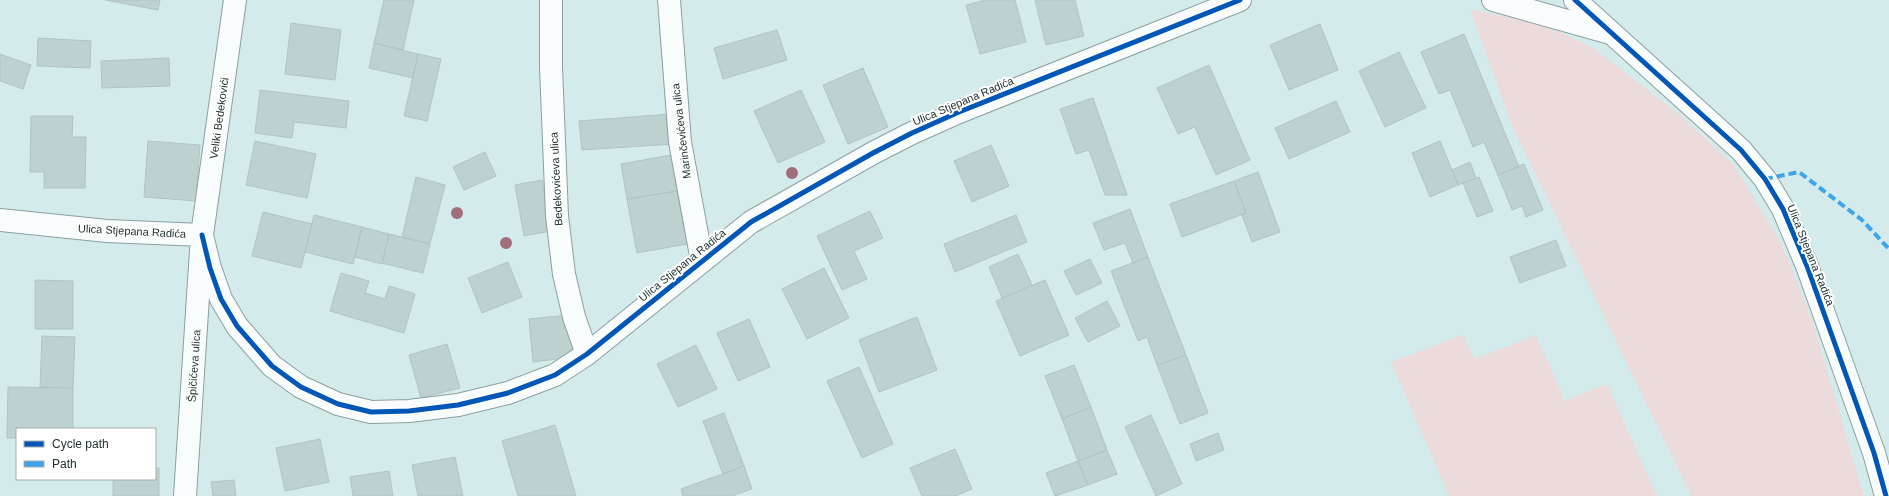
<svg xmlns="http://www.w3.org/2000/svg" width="1889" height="496" font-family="Helvetica,sans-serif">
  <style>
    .green { fill: #ecdbdb }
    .building { fill: #bed1d1; stroke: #b1c3c3 }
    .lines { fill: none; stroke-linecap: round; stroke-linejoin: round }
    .minor-casing { stroke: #8c9f9f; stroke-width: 24 }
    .tertiary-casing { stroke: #8c9f9f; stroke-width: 24 }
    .minor { stroke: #f9fcfc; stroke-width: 22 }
    .tertiary { stroke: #f9fcfc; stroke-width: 22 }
    .quiet { stroke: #3da3eb; stroke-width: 4; stroke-dasharray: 8 4; stroke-linecap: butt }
    .cycleway-casing { stroke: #fff; stroke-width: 8 }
    .cycleway { stroke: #0057b8; stroke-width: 5 }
    .tree { fill: #a16f7c }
    .labels { text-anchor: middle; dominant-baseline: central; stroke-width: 4; stroke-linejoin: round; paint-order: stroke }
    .street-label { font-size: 11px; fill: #203131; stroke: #fff }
  </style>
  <rect width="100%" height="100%" fill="#d4ebec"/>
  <path class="green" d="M1470,9l59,13 31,10 35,17 86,67 53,49 48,79 29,73 53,179h-173l-178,-368z
    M1463,335l12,24 61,-24 29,66 42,-17 50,112h-208l-58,-134z"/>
  <path class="building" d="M105,0h55l-2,10z
    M384,0h30l-11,50 -29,-7z
    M987,0h28l11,42 -46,12 -14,-49z
    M1035,0h40l9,36 -38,9z
    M291,23l50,7 -6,50 -50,-6z
    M1320,24l18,46 -49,20 -19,-45z
    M777,30l10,30 -64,19 -9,-31z
    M1464,34l55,133 -21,8 -14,-33 -11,5 -23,-57 -11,4 -18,-42z
    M38,38l53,3 -1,27 -53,-2z
    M374,43l44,11 -5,24 -44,-10z
    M1399,52l27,56 -41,19 -26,-56z
    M0,54l31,11 -8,24 -23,-8z
    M418,54l23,5 -14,62 -23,-5z
    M169,58l1,28 -68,2 -1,-27z
    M1209,65l41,95 -34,15 -21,-48 -17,7 -21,-46z
    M863,68l25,59 -40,17 -25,-59z
    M260,90l89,11 -3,27 -52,-6 -2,16 -37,-5z
    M801,90l24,52 -47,21 -24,-52z
    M1093,98l34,97h-22l-16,-45 -13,4 -16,-45z
    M1336,101l14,31 -61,27 -14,-31z
    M671,114l2,30 -91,6 -3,-29z
    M31,116h42l-1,21h14l-1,51h-41v-16h-14z
    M148,141l52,4 -4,56 -52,-4z
    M255,141l61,13 -9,44 -61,-13z
    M1440,141l18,44 -28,12 -18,-44z
    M991,145l18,41 -37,16 -18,-41z
    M485,152l11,24 -32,14 -11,-23z
    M671,155l6,36 -50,8 -6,-35z
    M1470,162l6,16 -18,7 -6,-15z
    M1524,164l19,46 -17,7 -4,-11 -10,4 -14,-35z
    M1258,172l22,60 -28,10 -10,-27 4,-2 -12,-32z
    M416,177l29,8 -15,59 -28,-7z
    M1479,177l14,34 -16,6 -14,-34z
    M542,180l9,51 -27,5 -9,-51z
    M1234,181l12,32 -64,24 -12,-33z
    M677,191l10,53 -50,9 -10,-54z
    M1130,209l18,48 -15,6 -8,-20 -21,7 -11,-27z
    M870,211l13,27 -29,13 13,28 -25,11 -25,-54z
    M263,212l49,12 -11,44 -49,-12z
    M314,215l48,12 -9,37 -48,-12z
    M1016,215l11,27 -72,30 -11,-28z
    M362,227l27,7 -7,30 -27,-7z
    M389,234l41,10 -7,29 -41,-10z
    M1556,240l10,26 -46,17 -10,-26z
    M1018,254l14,31 -30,13 -13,-31z
    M1148,257l38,98 -29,10 -10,-28 -9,4 -27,-70z
    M1090,259l12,24 -26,12 -12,-24z
    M508,262l14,35 -40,16 -14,-35z
    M824,268l25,50 -42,21 -25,-50z
    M341,273l28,8 -4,12 20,6 4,-13 26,8 -11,39 -74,-22z
    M35,280l38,1v48h-38z
    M1045,280l24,55 -49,21 -24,-55z
    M1107,301l13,25 -32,16 -13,-24z
    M568,315l5,42 -40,5 -4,-43z
    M917,317l20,53 -58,22 -20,-52z
    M749,319l21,48 -32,14 -21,-48z
    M42,336l33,1 -2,51 -33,-1z
    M447,344l13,44 -39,10 -12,-43z
    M696,345l21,44 -39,18 -21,-43z
    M1186,355l22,58 -28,11 -23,-59z
    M1074,365l17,42 -29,12 -17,-43z
    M859,367l34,77 -31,14 -35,-77z
    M8,387l65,1v41h-56v9h-10z
    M1091,407l16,43 -29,11 -16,-42z
    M724,413l20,53 -21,8 -20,-53z
    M1151,415l31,69 -26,12 -31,-69z
    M555,425l21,71h-58l-16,-55z
    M1218,433l6,17 -28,11 -6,-17z
    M320,439l9,43 -44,9 -9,-43z
    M955,449l17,40 -17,7h-33l-12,-28z
    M1107,450l10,24 -29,11 -10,-24z
    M455,457l8,39h-45l-6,-31z
    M1078,461l10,24 -33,11 -9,-23z
    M744,466l8,23 -20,7h-49l-2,-7z
    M155,468h4v28h-46v-17h42z
    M389,471l4,25h-40l-3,-19z
    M234,480l2,16h-23l-2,-14z"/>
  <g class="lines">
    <g class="minor-casing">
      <path id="minor" d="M551,0v67l6,149 7,58 10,43 13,37
        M669,0l11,142 22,119
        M1493,0l117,33
        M0,220l107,11 95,4
        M202,235l8,33 11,31 16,27 35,40 29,21 37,17 33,8 38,-1 49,-6 50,-12 47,-18 32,-21 164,-132 122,-69 39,-20 47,-21 281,-112
        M185,496l17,-261 33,-235"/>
    </g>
    <g class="tertiary-casing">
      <path id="tertiary" d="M1575,0l166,150 24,29 18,30 24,57 67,187 12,43"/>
    </g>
    <use href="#minor" class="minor"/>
    <use href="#tertiary" class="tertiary"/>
    <path class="quiet" d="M1765,179l34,-7 63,48 27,29"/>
    <g class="cycleway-casing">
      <path id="cycleway" d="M1575,0l166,150 24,29 18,30 24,57 67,187 12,43
        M202,235l8,33 11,31 16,27 35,40 29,21 37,17 33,8 38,-1 49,-6 50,-12 47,-18 32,-21 164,-132 122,-69 39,-20 47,-21 281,-112"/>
    </g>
    <use href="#cycleway" class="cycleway"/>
  </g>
  <g class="tree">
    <circle cx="792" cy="173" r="6"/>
    <circle cx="457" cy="213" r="6"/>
    <circle cx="506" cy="243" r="6"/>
  </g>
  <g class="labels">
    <g class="street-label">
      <text transform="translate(963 101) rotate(-23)">Ulica Stjepana Radića</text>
      <text transform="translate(219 118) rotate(-82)">Veliki Bedekovići</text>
      <text transform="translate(681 131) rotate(-97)">Marinčevićeva ulica</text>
      <text transform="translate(556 179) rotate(-93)">Bedekovićeva ulica</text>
      <text transform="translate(132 231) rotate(3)">Ulica Stjepana Radića</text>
      <text transform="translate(1811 255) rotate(68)">Ulica Stjepana Radića</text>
      <text transform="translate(682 265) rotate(-39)">Ulica Stjepana Radića</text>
      <text transform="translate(194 366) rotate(-86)">Špičićeva ulica</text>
    </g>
  </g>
  <rect x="16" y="428" width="140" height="52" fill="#ffffff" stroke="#a6adad"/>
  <rect x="24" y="441" width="20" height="6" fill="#0057b8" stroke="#a6adad"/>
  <text x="52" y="448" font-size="12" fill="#203131">Cycle path</text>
  <rect x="24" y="461" width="20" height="6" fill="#3da3eb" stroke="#a6adad"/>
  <text x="52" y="468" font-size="12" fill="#203131">Path</text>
</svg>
